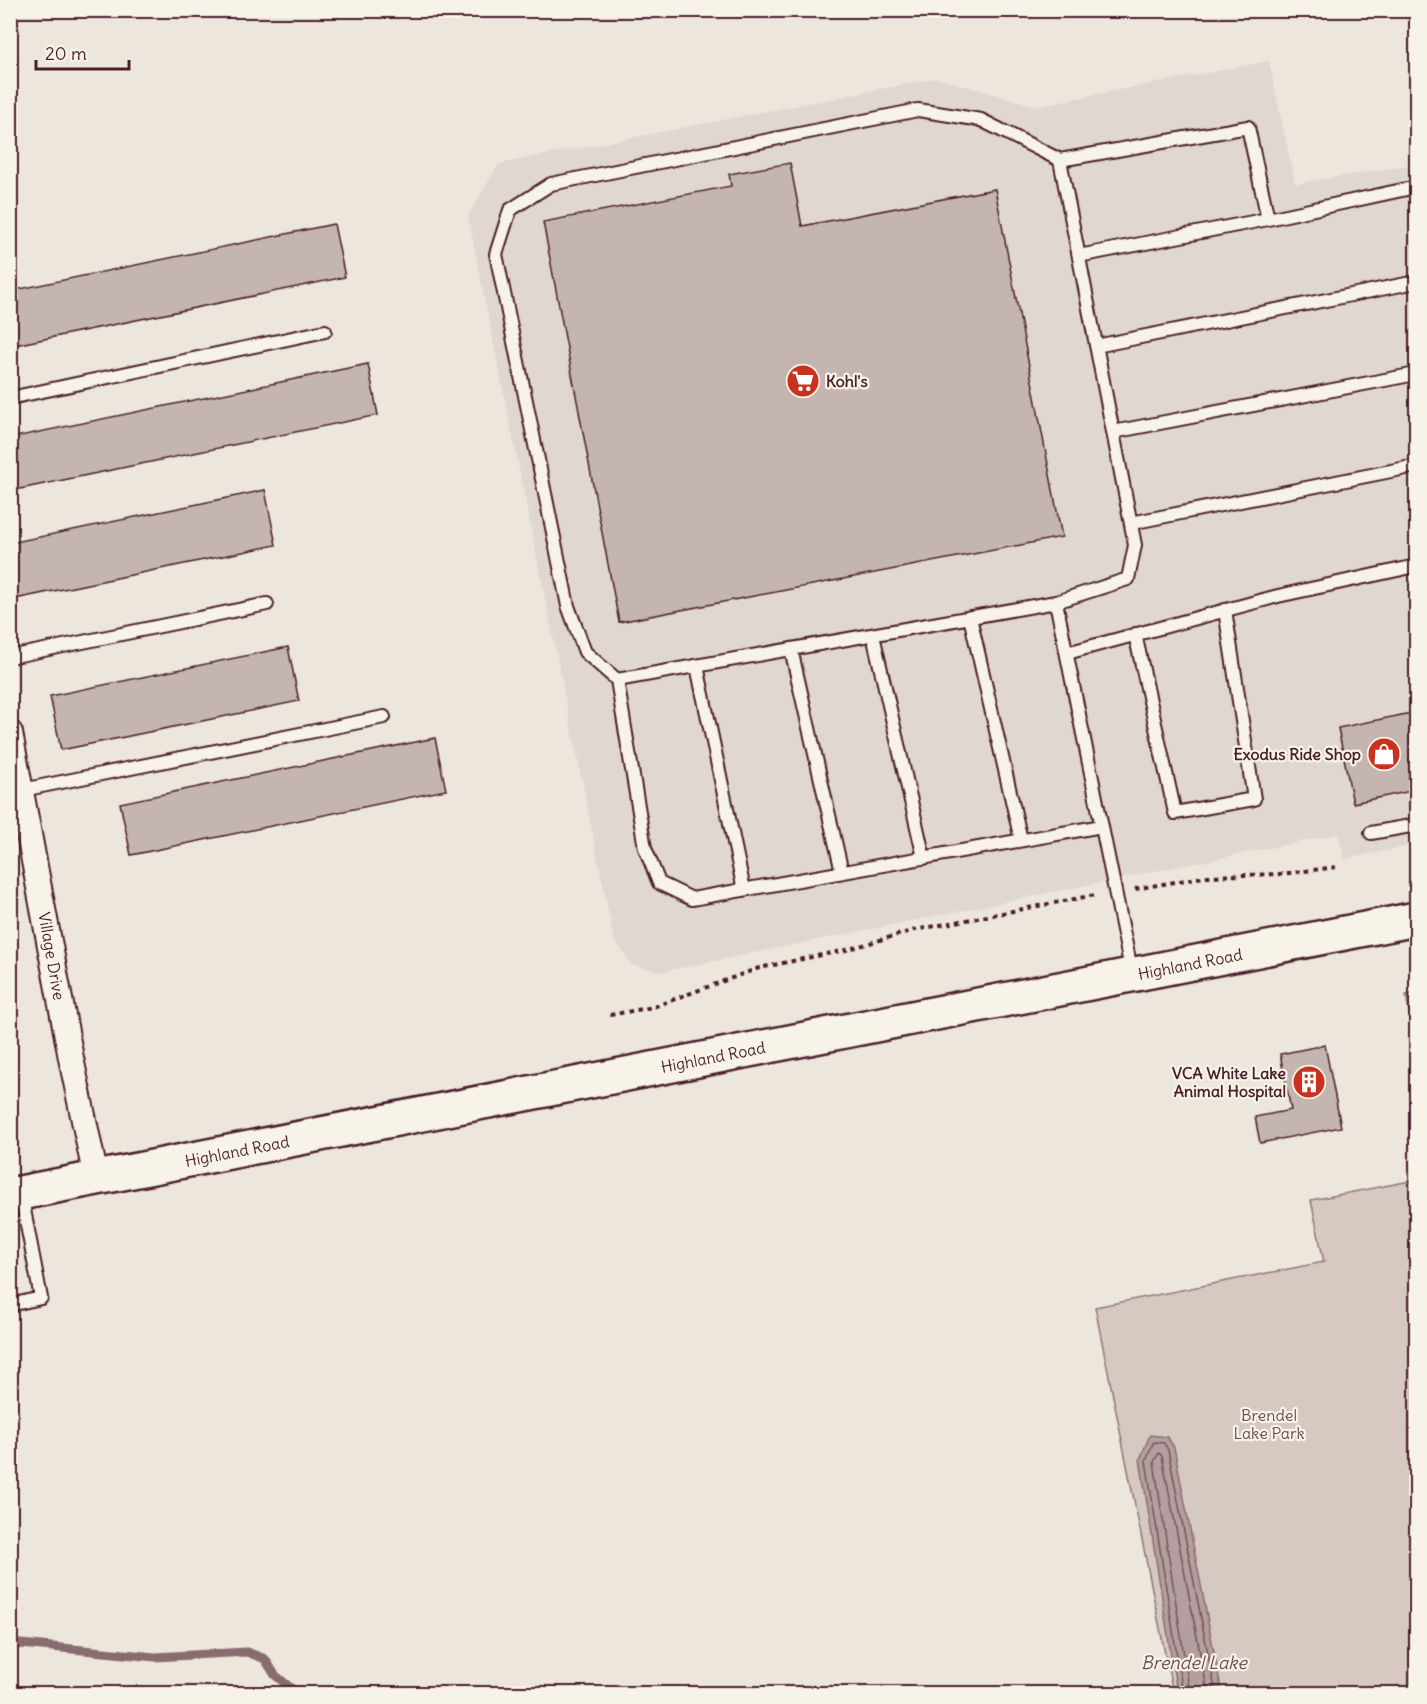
<svg xmlns="http://www.w3.org/2000/svg" width="1427" height="1704" font-family="Delius,sans-serif">
  <style>
    .built { fill: #e0d7d0 }
    .green { fill: #d5c9c2; stroke: #907476; stroke-width: 1.5 }
    .water { fill: #b39f9d; stroke: #896c6f; stroke-width: 1.5 }
    .lines { fill: none; stroke-linecap: round; stroke-linejoin: round }
    .shore { stroke: #745259; stroke-width: 1.5 }
    .stream { stroke: #896c6f; stroke-width: 9 }
    .building { fill: #c4b5b0; stroke: #4a1f2b; stroke-width: 1.5 }
    .lane-casing { stroke: #4a1f2b; stroke-width: 16 }
    .street-casing { stroke: #4a1f2b; stroke-width: 28 }
    .highway-casing { stroke: #4a1f2b; stroke-width: 38 }
    .path { stroke: #4a1f2b; stroke-width: 4; stroke-dasharray: 4.5 4.5; stroke-linecap: butt }
    .lane { stroke: #f7f3e8; stroke-width: 12 }
    .street { stroke: #f7f3e8; stroke-width: 24 }
    .highway { stroke: #f7f3e8; stroke-width: 33 }
    .labels { text-anchor: middle; dominant-baseline: central; stroke-width: 4.5; stroke-linejoin: round; paint-order: stroke }
    .poi-label { font-size: 16px; font-weight: bold; fill: #4a1f2b; stroke: #f7f3e8; text-anchor: end }
    .street-label { font-size: 16px; fill: #4a1f2b; stroke: #f7f3e8 }
    .park-label { font-size: 16px; fill: #6d4a51; stroke: #f7f3e8 }
    .water-label { font-size: 18px; font-style: italic; fill: #6f4c53; stroke: #f7f3e8 }
  </style>
  <rect width="100%" height="100%" fill="#ece6dd"/>
  <filter id="ink" filterUnits="userSpaceOnUse"><feTurbulence type="fractalNoise" baseFrequency=".0167" numOctaves="2"/><feDisplacementMap in="SourceGraphic" scale="12" xChannelSelector="R" yChannelSelector="G"/><feConvolveMatrix kernelMatrix="1 2 1 2 8 2 1 2 1" color-interpolation-filters="sRGB"/></filter>
  <g filter="url(#ink)">
    <path class="built" d="M1269,61l26,123 121,-20v681l-71,14 -7,-25 -677,138 -29,-7 -18,-26 -146,-723 31,-52 438,-86 99,28z"/>
    <path class="green" d="M1416,993v55l-10,-53z
      M1416,1180v513h-243l-78,-386 229,-45 -13,-62z"/>
    <path class="water" d="M1150,1435l17,2 7,10 48,246h-45l-37,-234z"/>
    <g class="lines">
      <path class="shore" d="M1183,1694l-37,-233 7,-18 2,-1 9,1 4,7 48,244
        M1190,1694l-36,-232 5,-9 3,3 46,238"/>
      <path class="stream" d="M10,1646l11,-2 134,13 92,-5 18,7 10,16 17,14 11,5"/>
    </g>
    <path class="building" d="M790,163l12,63 193,-37 67,348 -443,85 -76,-400 188,-36 -2,-12z
      M334,224l11,53 -335,69v-55z
      M368,364l10,51 -368,76v-53z
      M265,490l11,55 -266,55v-57z
      M288,647l11,54 -238,49 -11,-54z
      M1416,712v78l-63,13 -15,-75z
      M435,738l11,52 -315,65 -11,-52z
      M1325,1045l16,82 -81,16 -5,-26 36,-7 -11,-56z"/>
    <g class="lines">
      <g class="lane-casing">
        <path id="lane" d="M1060,160l75,385 -7,34 -72,23 -439,78 28,168 14,35 33,16 410,-73
          M1079,256l189,-37 148,-32
          M1096,346l320,-64
          M10,398l315,-67
          M1113,432l303,-58
          M1131,523l285,-57
          M1056,602l76,372
          M970,617l51,223
          M1135,634l40,179 79,-14 -29,-189
          M873,635l51,223
          M791,649l51,223
          M1067,653l211,-57 138,-30
          M10,657l257,-53
          M697,666l47,224
          M617,680l-32,-28 -17,-46 -72,-352 14,-44 41,-26 367,-74 63,10 79,40 188,-33 20,92
          M22,790l362,-73
          M1371,833l45,-8
          M10,1305l31,-7 -20,-104"/>
      </g>
      <g class="street-casing">
        <path id="street" d="M10,733l61,325 25,120"/>
      </g>
      <g class="highway-casing">
        <path id="highway" d="M10,1195l1406,-276"/>
      </g>
      <path class="path" d="M1135,889l73,-13 73,-2 56,-7
        M610,1015l43,-8 106,-39 87,-18 69,-20 180,-35"/>
      <use href="#lane" class="lane"/>
      <use href="#street" class="street"/>
      <use href="#highway" class="highway"/>
    </g>
  </g>
  <defs>
    <g id="supermarket-disc" transform="scale(1.725)"><circle r="9.5" fill="#c8321e" stroke="#f7f3e8"/><path d="M-6-5.5h2.5l.6 2H6L4.5 2H-2.5L-4.4-4H-6ZM-1.5 3.2a1.3 1.3 0 1 0 .1 0ZM3 3.2a1.3 1.3 0 1 0 .1 0Z" fill="#fff"/></g>
    <g id="shop-disc" transform="scale(1.725)"><circle r="9.5" fill="#c8321e" stroke="#f7f3e8"/><path d="M-5-2.5h2.3a2.7 3.5 0 0 1 5.4 0H5L5.5 6h-11ZM-1.5-2.5h3a1.5 2.3 0 0 0-3 0Z" fill="#fff"/></g>
    <g id="building-disc" transform="scale(1.725)"><circle r="9.5" fill="#c8321e" stroke="#f7f3e8"/><path d="M-4-6H4V6H1V3H-1V6H-4ZM-2.5-4.3h1.7v1.8h-1.7ZM.8-4.3h1.7v1.8H.8ZM-2.5-1h1.7V.8h-1.7ZM.8-1h1.7V.8H.8Z" fill="#fff"/></g>
  </defs>
  <g fill-rule="evenodd">
    <use href="#supermarket-disc" x="803" y="381"/>
    <use href="#shop-disc" x="1384" y="754"/>
    <use href="#building-disc" x="1309" y="1082"/>
  </g>
  <g class="labels">
    <g class="poi-label">
      <text x="826" y="381" text-anchor="start">Kohl's</text>
      <text x="1361" y="754">Exodus Ride Shop</text>
      <text x="1286" y="1073">VCA White Lake<tspan x="1286" dy="18">Animal Hospital</tspan></text>
    </g>
    <g class="street-label">
      <text transform="translate(52 956) rotate(80)">Village Drive</text>
      <text transform="translate(1190 964) rotate(-11)">Highland Road</text>
      <text transform="translate(713 1057) rotate(-11)">Highland Road</text>
      <text transform="translate(237 1151) rotate(-11)">Highland Road</text>
    </g>
    <g class="park-label">
      <text x="1269" y="1415">Brendel<tspan x="1269" dy="18">Lake Park</tspan></text>
    </g>
    <g class="water-label">
      <text x="1194" y="1662">Brendel Lake</text>
    </g>
  </g>
  <rect width="1427" height="1704" fill="none" stroke="#f7f3e8" stroke-width="36"/>
  <rect x="18" y="18" width="1391" height="1668" fill="none" stroke="#4a1f2b" stroke-width="2" filter="url(#ink)"/>
  <path d="M36 60v9h93v-9" fill="none" stroke="#4a1f2b" stroke-width="3"/>
  <text x="45" y="60" font-size="18" fill="#4a1f2b" stroke="#f7f3e8" stroke-width="4.5" paint-order="stroke">20 m</text>
</svg>
